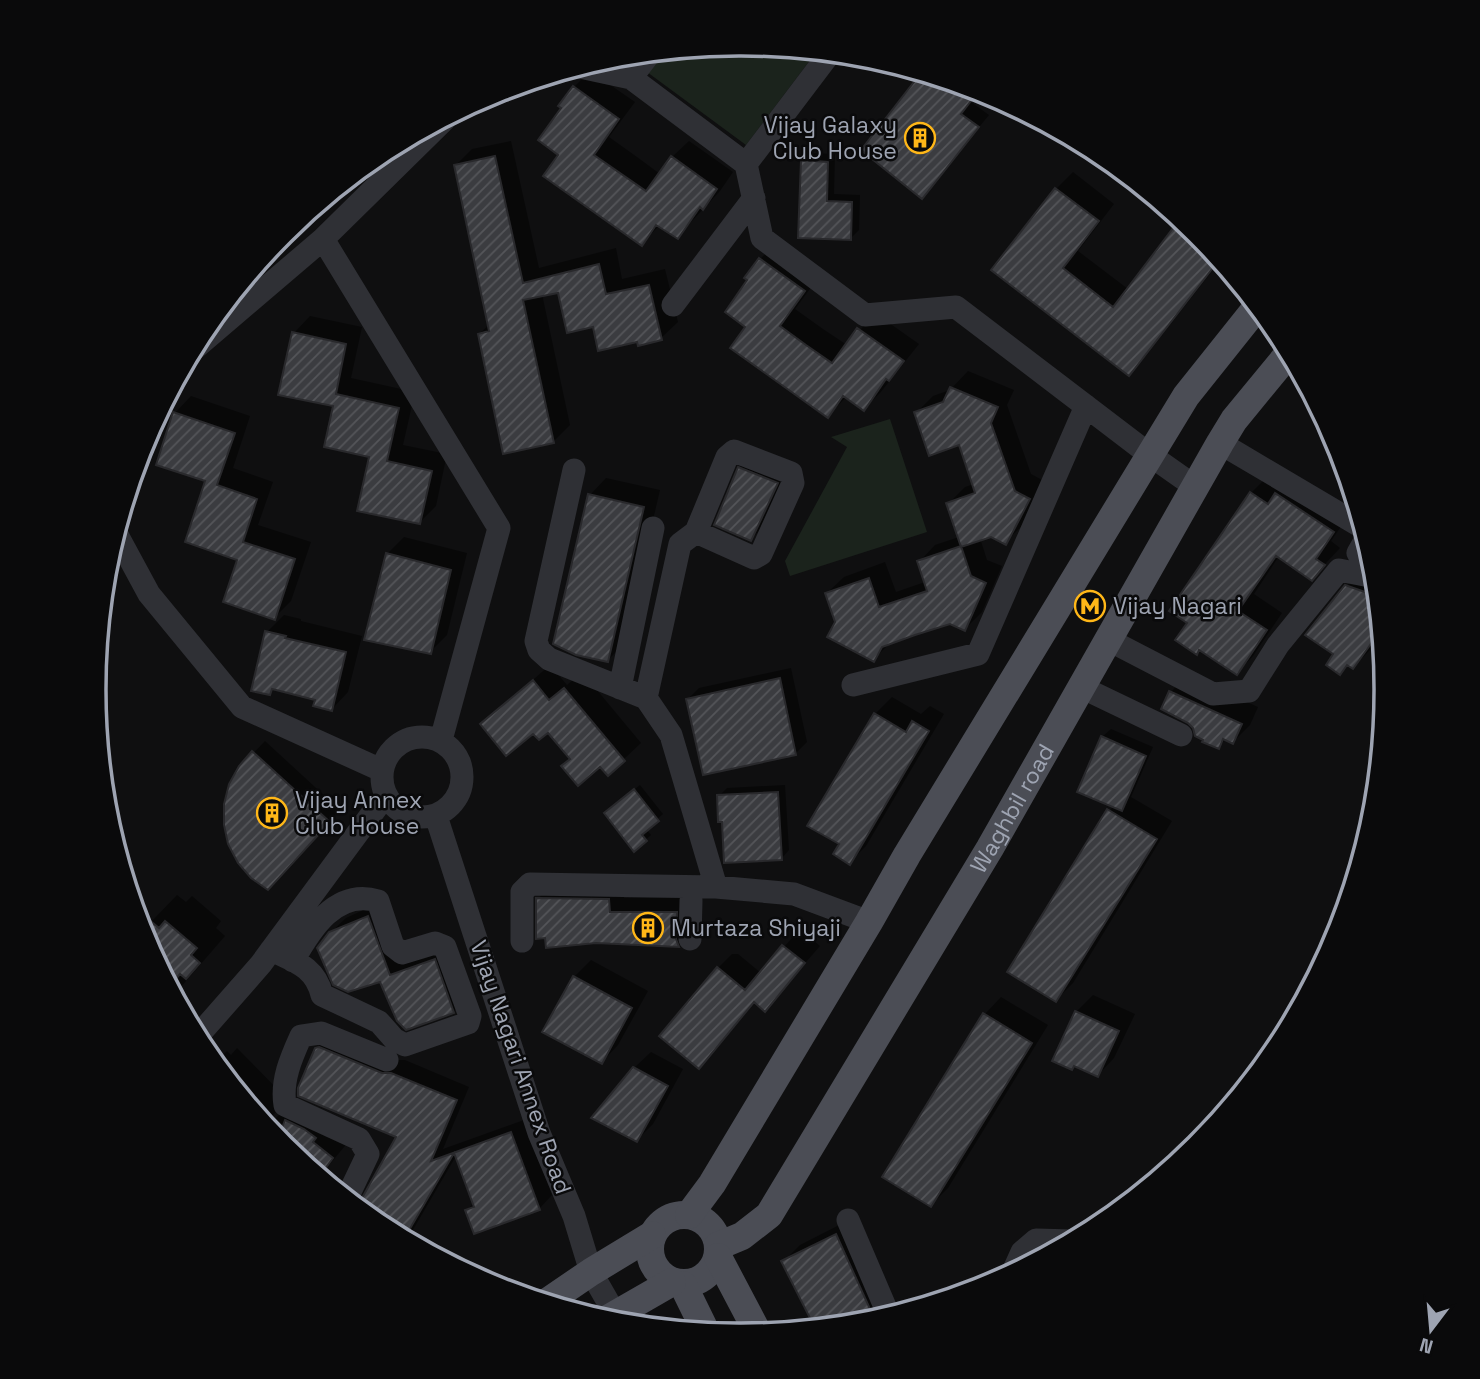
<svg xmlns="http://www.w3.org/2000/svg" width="1480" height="1379" font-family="'Space Grotesk',sans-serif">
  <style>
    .park { fill: #1b231c }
    .shadow { fill: #0007 }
    .building { fill: url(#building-hatch); stroke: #29292c; stroke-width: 2 }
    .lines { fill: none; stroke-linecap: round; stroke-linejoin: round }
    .minor { stroke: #2f3035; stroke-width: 23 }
    .major { stroke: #4b4d55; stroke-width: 28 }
    .labels { text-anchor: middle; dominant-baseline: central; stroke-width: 5; stroke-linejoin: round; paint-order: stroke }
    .poi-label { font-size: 23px; fill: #9ea4b2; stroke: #0a0a0b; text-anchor: start }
    .street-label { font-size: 23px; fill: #9ea4b2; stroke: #0a0a0b }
    .rim { fill: none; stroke: #9ea4b2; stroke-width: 3.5 }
  </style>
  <defs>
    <pattern id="building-hatch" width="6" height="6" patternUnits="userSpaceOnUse" patternTransform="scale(1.75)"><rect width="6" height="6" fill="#3b3c40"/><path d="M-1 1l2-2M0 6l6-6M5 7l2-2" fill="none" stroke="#545559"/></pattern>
  </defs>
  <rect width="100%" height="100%" fill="#0f0f10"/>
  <path class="park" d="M740,44l77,7 -71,94 -99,-73 16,-21z
    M890,419l37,113 -137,44 -5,-15 62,-114 -16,-10z"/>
  <path class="shadow" d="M590,71l45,31 -26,35 28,20 23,17 12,-17 17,-16 44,31 -13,19 -43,46 -17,-12 -19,19 -80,-89 3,-47 10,-21z
    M923,74l57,17 -9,11 18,13 -67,81 -59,-46z
    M511,141l28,127 77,-20 6,31 43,-10 13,53 -17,16 -23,2 -44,-15 -35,-34 -17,3 28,131 -17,17 -74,-108 11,-10 -35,-158 17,-17z
    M811,153l24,1 -1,40 26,1 -1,35 -8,8 -51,-1 2,-76z
    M1073,172l41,32 -36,47 50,38 69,-56 23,28 -75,96 -16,17 -136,-104 63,-81z
    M777,243l44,31 -26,35 28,20 24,16 28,-32 44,31 -39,49 -17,16 -17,-12 -18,19 -81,-90 3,-47 10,-20z
    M310,316l52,11 -11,51 64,14 -12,53 44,9 -11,52 -16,16 -85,-117 -41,-72z
    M968,371l46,19 -7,15 24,69 15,8 -24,44 -17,16 -14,-7 -11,3 7,22 15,6 -20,46 -17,17 -15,-7 -60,21 -17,17 -36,-38 -10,-29 17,-16 41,-15 11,30 29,-10 -6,-20 16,-17 24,-8 -11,-33 17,-17 9,-3 -14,-41 -44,-30 17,-17 17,-6z
    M191,396l59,20 -17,52 40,14 -15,43 53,17 -20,59 -17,17 -99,-205z
    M748,460l37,14 -26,57 -8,8 -12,-71z
    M1268,476l81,39 -18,26 9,7 -28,30 -33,-22 -25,38 28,19 -29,43 -16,17 -37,-24 -4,4 -7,-30 62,-130z
    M606,478l54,12 -36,154 -16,16 -18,-165z
    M404,537l63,16 -20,82 -17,17 -43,-98z
    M1363,570l11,3 6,62 -10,15 -17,17 -4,-3 -9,8 -5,-18 11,-67z
    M284,615l17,4v2l61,15 -14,56 -16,17 -15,-11 -42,-10 -6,5 -2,-61z
    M550,665l17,20 15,-13 59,71 -33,31 -7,-9 -29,-7 -24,-28 -15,1 -51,-7z
    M791,668l16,74 -11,11 -92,20 -16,-74 11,-11z
    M1187,675l71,32 -8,18 -17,17 -7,-3 -8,8 -29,-26 -26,-13 8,-16z
    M892,697l29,17 9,-8 14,8 -78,132 -16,16 -9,-18 34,-130z
    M1111,729l42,18 -22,50 41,24 -99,162 -17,17 -46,-29 103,-165 -11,-69z
    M265,741l75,69 -61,67 -39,-110z
    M640,785l23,29 -17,15 5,6 -17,15 -22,-42z
    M785,785l4,65 -8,9 -57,-39 -5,-24 8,-8z
    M552,884l71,1 1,13h66l3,33 -15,15 -140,-47z
    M177,895l9,7 6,-6 29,25 -5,7 9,8 -51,59 -31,-59 8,-14z
    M385,900l22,60 44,-16 19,51 -17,17 -72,-32 -53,-45 18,-17z
    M800,929l20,17 -55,63 -9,-8 -57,66 16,-96 17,-17h6l23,19z
    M591,960l57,31 -30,54 -16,17 -28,-85z
    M1093,995l42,19 -21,44 -16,17 -23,-11 1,-52z
    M1001,997l47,28 -100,163 -17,17 -46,-28 100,-163z
    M330,1035l66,25h9l64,27 -26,62 81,-29 28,75 -13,14 -72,1 7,-7 -18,-47 -49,84 -26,-14 -23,-18 40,-72 -82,-87z
    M237,1048l51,52 -23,23 -50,-60 12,-12 4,4z
    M651,1052l32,17 -30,55 -16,16 -3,-72z
    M291,1103l58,38 -29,35 -37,-30 -14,-17 6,-10z
    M853,1218l39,87 8,7 -34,11 -49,5 -34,-66 17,-17z
    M1076,1239l-39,20 16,-15z"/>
  <path class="building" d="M921,73l37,11 16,13 -13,17 18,13 -57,72 -61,-49z
    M573,86l46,33 -25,36 52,36 25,-35 46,33 -14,21 -3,-3 -22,32 -22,-14 -14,21 -99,-70 15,-21 -20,-15 23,-32 -3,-2z
    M495,156l28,127 76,-19 7,30 43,-9 13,55 -24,6 -1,-4 -39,9 -5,-24 -26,6 -9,-40 -35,7 31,143 -51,11 -25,-120 11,-3 -35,-166z
    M801,160l27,2 -1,39 25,1 -1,38 -53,-2z
    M1055,188l44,33 -36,47 50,39 67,-88 17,14 22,27 -90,116 -138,-106z
    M759,258l46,33 -25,35 26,19 26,18 25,-35 47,33 -15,20 -3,-2 -22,32 -21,-15 -15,22 -98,-70 15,-21 -20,-15 22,-32 -3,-2z
    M292,332l54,12 -10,50 63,14 -12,53 45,10 -12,53 -63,-13 12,-54 -45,-10 9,-41 -55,-11z
    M950,387l48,20 -7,16 24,68 15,8 -24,46 -15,-8 -30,10 -15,-44 29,-10 -16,-48 -30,11 -15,-44 29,-10z
    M173,412l62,21 -18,52 40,14 -14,43 52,17 -20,61 -52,-18 14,-42 -52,-18 20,-61 -49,-16z
    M738,467l40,16 -27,58 -37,-16z
    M1250,492l18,12 7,-11 59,39 -18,27 9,6 -13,16 -36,-25 -38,55 29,19 -30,45 -38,-25 -2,5 -22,-15 12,-17 -18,-12z
    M588,494l56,13 -36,155 -32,-7 -23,-11z
    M961,546l10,30 15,7 -21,48 -15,-7 -35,11 -33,12 -8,15 -47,-25 8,-15 -10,-29 44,-15 10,29 48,-16 -10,-30z
    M386,553l65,17 -20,84 -67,-14z
    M1345,585l20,7 2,-2 9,1 4,40 -27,38 -6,-4 -7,10 -14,-10 7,-11 -28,-19z
    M265,631l21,5 -1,2 61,14 -14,59 -19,-5 2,-6 -43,-11 -2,6 -19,-4z
    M780,678l16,77 -93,20 -17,-76z
    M533,680l16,20 15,-12 61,73 -17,15 -8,-9 -22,19 -17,-20 9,-7 -22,-26 -9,7 -6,-6 -27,22 -26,-32z
    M1169,691l73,33 -9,20 -10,-5 -4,10 -17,-7 1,-2 -8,-4 -2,-8 -5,-5 -27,-14z
    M874,713l32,19 6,-11 17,10 -79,134 -17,-11 6,-10 -32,-18z
    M1101,736l45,20 -24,55 -45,-19z
    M252,751l78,71 -62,68 -17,-12 -13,-15 -10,-19 -4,-19v-21l5,-20 10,-18z
    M634,789l25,32 -17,14 5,6 -13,11 -30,-39z
    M778,792l4,68 -58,3 -2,-41h-4l-1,-27z
    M1107,809l50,30 -101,163 -49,-30z
    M536,898l73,1 1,13h67l-1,27 3,8 -83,-4 -50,5 -1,-10 -9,1z
    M135,908l24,20 6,-7 32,27 -6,7 9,8 -14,16 -6,-5 -10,12 -27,-50z
    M368,916l22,59 45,-16 19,54 -48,17 -9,-9 -17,-39 -32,10 -15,-7 -16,-37 12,-16z
    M782,945l23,18 -40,49 -11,-10 -55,67 -40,-33 58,-69 28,23z
    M573,976l59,32 -30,56 -60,-32z
    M1075,1011l44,20 -21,46 -24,-11 -2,4 -20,-9z
    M983,1013l49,30 -101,164 -49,-30z
    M319,1047l63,26h9l66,27 -26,61 80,-29 29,78 -66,24 -9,-24 9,-3 -20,-54 -50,86 -23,-13 -24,-19 39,-70 -98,-41v-8l17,-40z
    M633,1067l35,19 -31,56 -46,-24z
    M285,1120l19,9 12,9 -3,4 20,16 -11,15 -2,-2 -3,3 -26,-22 3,-4 -15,-12z
    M836,1234l39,86 -60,8 -34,-67z"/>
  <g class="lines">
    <path class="minor" d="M580,67l51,11 115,86 16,74 103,77 91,-8 194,148 44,31
      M631,78l19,-25
      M746,164l84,-111
      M323,239l176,289 -58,212
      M673,305l81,-107
      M193,350l130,-111 122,-120
      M1220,443l142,84
      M574,470l-38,171 3,9 10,9 97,39
      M696,532l58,26 7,-4 32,-71 -2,-10 -57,-22 -7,6 -31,75 -16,12 -34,154 25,37 45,152
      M116,533l33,61 93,113 139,63
      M1366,539l-8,14 15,24
      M1107,639l106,55 36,-3 29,-46 61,-75 36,7
      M853,685l125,-31 108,-248
      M1081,687l100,48
      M620,688l33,-160
      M382 777a40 40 0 1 1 80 0a40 40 0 1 1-80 0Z
      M436,816l103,317 35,83 17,56 24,42
      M690,939l1,-38
      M522,941v-49l8,-8 186,3 78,7 75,28
      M271,950c25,12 44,17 51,45l57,27 15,17 11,6 63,-22 2,-7 -25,-69 -10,-4 -33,10 -9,-7 -15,-45c-42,-13 -68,29 -85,60
      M197,1037l64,-73 124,-168
      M347,1198l21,-44 -9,-15 -74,-34c-4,-24 6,-47 16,-69l20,-3 66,27
      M848,1220l41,96
      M1013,1272l9,-20 14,-12 36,1"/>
    <g class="major">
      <circle cx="684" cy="1249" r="34"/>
      <path d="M689,1215l23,-31 157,-262 38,-67 279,-459 71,-89"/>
      <path id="s1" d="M718,1246l24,-10 27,-21 221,-367 230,-405 14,-23 55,-67"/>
      <path d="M718,1257l40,76"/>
      <path d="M683,1285l23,47"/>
      <path d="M547,1302l44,-30 61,-37"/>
      <path d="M606,1320l66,-38"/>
    </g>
  </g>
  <defs>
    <g id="building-ring" transform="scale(1.575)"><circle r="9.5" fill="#0a0a0b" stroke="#ffb718" stroke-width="1.5"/><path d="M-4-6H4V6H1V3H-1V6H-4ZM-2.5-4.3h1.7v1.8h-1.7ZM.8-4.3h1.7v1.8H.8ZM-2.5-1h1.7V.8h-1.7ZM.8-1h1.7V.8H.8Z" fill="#ffb718"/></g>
    <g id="metro-ring" transform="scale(1.575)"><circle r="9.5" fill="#0a0a0b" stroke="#ffb718" stroke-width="1.5"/><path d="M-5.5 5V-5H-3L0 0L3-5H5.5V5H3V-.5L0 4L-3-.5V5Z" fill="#ffb718"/></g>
  </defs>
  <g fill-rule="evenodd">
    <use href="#building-ring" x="920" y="138"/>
    <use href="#metro-ring" x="1090" y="606"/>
    <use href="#building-ring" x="272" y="813"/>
    <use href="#building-ring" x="648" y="928"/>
  </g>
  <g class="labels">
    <g class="poi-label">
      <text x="897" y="125" text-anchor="end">Vijay Galaxy<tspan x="897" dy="26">Club House</tspan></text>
      <text x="1113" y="606">Vijay Nagari</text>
      <text x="295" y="800">Vijay Annex<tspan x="295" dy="26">Club House</tspan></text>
      <text x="671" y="928">Murtaza Shiyaji</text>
    </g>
    <g class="street-label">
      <text stroke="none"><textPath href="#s1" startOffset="534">Waghbil road</textPath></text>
      <text transform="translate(521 1067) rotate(71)">Vijay Nagari Annex Road</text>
    </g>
  </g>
  <path d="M0 0H1480V1379H0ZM739 56H741A633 633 0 0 1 1374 689V690A633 633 0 0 1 741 1323H739A633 633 0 0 1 106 690V689A633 633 0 0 1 739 56Z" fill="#0a0a0b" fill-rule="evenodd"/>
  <path class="rim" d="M739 56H741A633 633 0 0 1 1374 689V690A633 633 0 0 1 741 1323H739A633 633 0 0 1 106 690V689A633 633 0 0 1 739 56Z"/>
  <g transform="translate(1431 1330) rotate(196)" stroke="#0a0a0b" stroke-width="5" paint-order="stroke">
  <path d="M0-5L12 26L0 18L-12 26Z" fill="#9ea4b2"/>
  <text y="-10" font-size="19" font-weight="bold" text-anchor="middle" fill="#9ea4b2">N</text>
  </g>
</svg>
